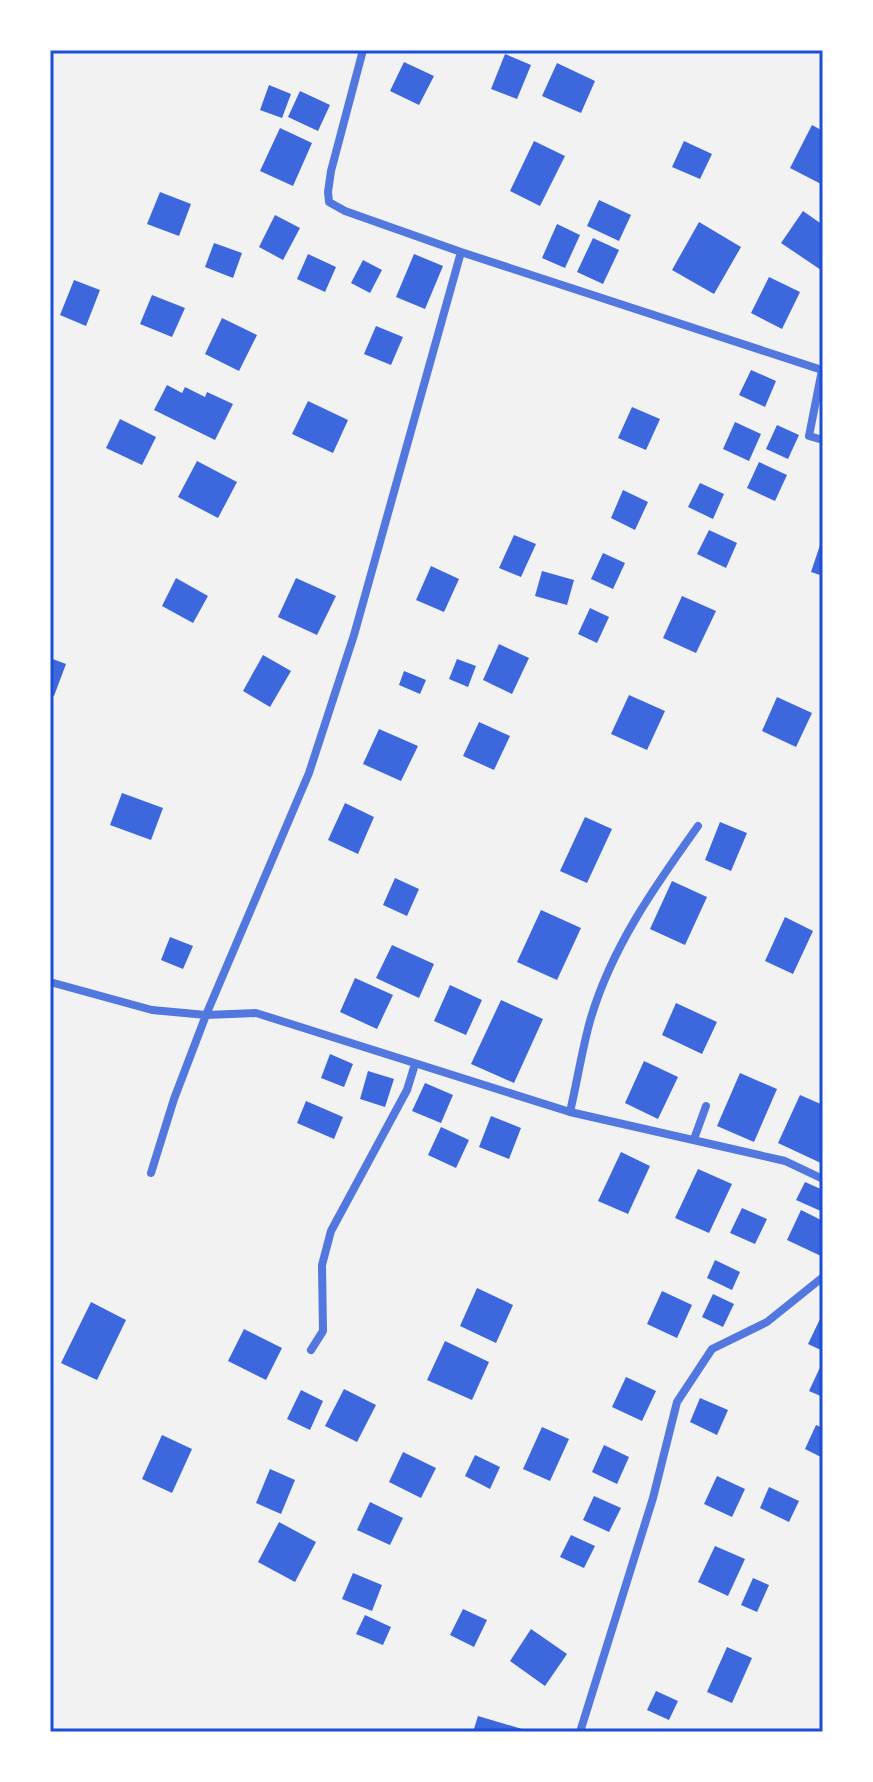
<svg xmlns="http://www.w3.org/2000/svg" width="873" height="1782" font-family="Rubik,sans-serif">
  <style>
    .building { fill: #3d67dc }
    .lines { fill: none; stroke-linecap: round; stroke-linejoin: round }
    .minor { stroke: #5277de; stroke-width: 8 }
    .neatline { fill: none; stroke: #1d4ed8; stroke-width: 3 }
  </style>
  <rect width="100%" height="100%" fill="#f2f2f2"/>
  <path class="building" d="M505,54l26,11 -14,34 -26,-10z
    M404,62l30,14 -15,29 -29,-14z
    M557,63l38,18 -14,32 -39,-17z
    M269,85l22,9 -9,24 -22,-8z
    M300,91l30,14 -12,26 -30,-14z
    M812,125l11,6v54l-33,-17z
    M280,128l32,15 -19,43 -33,-15z
    M534,141l31,15 -25,50 -30,-15z
    M684,141l28,13 -12,25 -28,-12z
    M160,192l31,12 -12,32 -32,-12z
    M599,200l32,15 -12,26 -32,-15z
    M803,211l20,14 -2,45 -40,-27z
    M275,215l25,13 -17,32 -24,-13z
    M699,222l42,25 -27,47 -42,-24z
    M557,224l23,11 -15,33 -23,-10z
    M593,238l26,12 -16,34 -26,-12z
    M214,243l28,10 -9,25 -28,-11z
    M308,254l28,13 -11,25 -28,-13z
    M414,254l29,12 -18,43 -29,-12z
    M363,260l19,10 -12,23 -19,-10z
    M769,277l31,15 -18,37 -31,-16z
    M74,280l26,10 -14,36 -26,-11z
    M152,295l33,13 -13,29 -32,-13z
    M222,318l35,17 -18,36 -34,-17z
    M376,326l27,11 -12,28 -27,-11z
    M751,370l25,11 -11,26 -26,-12z
    M167,385l15,8 3,-6 20,10 2,-5 26,12 -18,36 -61,-30z
    M308,401l40,19 -15,33 -41,-19z
    M632,407l28,12 -14,31 -28,-12z
    M120,419l36,18 -14,28 -36,-17z
    M735,422l26,12 -12,27 -26,-12z
    M777,425l22,10 -11,24 -22,-10z
    M197,461l40,21 -19,36 -40,-21z
    M759,462l28,13 -12,26 -28,-13z
    M700,483l24,11 -11,25 -25,-12z
    M623,490l25,12 -13,28 -24,-12z
    M709,530l28,13 -11,25 -29,-14z
    M514,535l22,9 -15,33 -22,-9z
    M823,536v40l-12,-4z
    M603,553l22,10 -12,26 -22,-10z
    M431,566l28,13 -15,33 -28,-12z
    M542,571l32,9 -7,25 -32,-9z
    M176,578l32,18 -15,27 -31,-17z
    M296,578l40,18 -19,39 -39,-18z
    M682,596l34,15 -20,42 -33,-15z
    M590,608l19,9 -12,26 -19,-9z
    M499,644l30,14 -17,36 -29,-14z
    M263,655l28,16 -21,36 -27,-16z
    M50,658l16,6 -12,32 -4,-1z
    M457,659l19,7 -8,21 -19,-8z
    M404,671l22,9 -6,14 -21,-9z
    M629,695l36,16 -18,39 -36,-16z
    M777,697l35,16 -16,34 -34,-16z
    M479,722l31,14 -16,34 -31,-14z
    M379,729l39,17 -17,35 -38,-17z
    M122,793l41,15 -12,32 -41,-15z
    M345,803l29,14 -16,37 -30,-14z
    M585,817l27,12 -25,54 -27,-12z
    M720,822l27,11 -16,38 -26,-11z
    M395,878l24,11 -12,27 -24,-11z
    M672,881l35,16 -22,48 -35,-16z
    M541,910l40,18 -24,52 -40,-18z
    M785,917l28,14 -20,43 -28,-13z
    M170,937l23,9 -10,23 -22,-9z
    M392,945l42,19 -15,34 -43,-20z
    M355,978l38,17 -16,34 -37,-17z
    M450,985l32,15 -16,35 -32,-14z
    M501,1000l42,19 -29,64 -43,-19z
    M676,1003l41,19 -15,32 -40,-19z
    M330,1054l23,10 -9,23 -23,-9z
    M644,1061l34,16 -20,42 -33,-16z
    M368,1071l26,8 -9,28 -25,-8z
    M740,1073l37,16 -23,53 -37,-16z
    M425,1083l28,12 -12,28 -29,-12z
    M800,1095l23,10v59l-45,-21z
    M306,1101l37,16 -9,22 -37,-16z
    M491,1116l30,12 -12,31 -30,-12z
    M441,1127l28,13 -13,28 -28,-13z
    M621,1152l29,14 -22,48 -30,-13z
    M698,1169l34,15 -23,49 -34,-15z
    M805,1182l18,8v22l-27,-12z
    M742,1208l25,11 -12,25 -25,-11z
    M801,1210l22,11v29l-2,6 -34,-16z
    M715,1260l25,12 -8,18 -25,-12z
    M477,1288l36,17 -17,38 -36,-17z
    M662,1291l30,14 -15,33 -30,-14z
    M713,1294l21,10 -11,23 -21,-10z
    M91,1302l35,18 -29,60 -36,-17z
    M820,1319l3,1v31l-15,-7z
    M244,1329l38,19 -16,32 -38,-19z
    M445,1341l44,21 -17,38 -45,-20z
    M823,1361v36l-14,-6z
    M626,1377l30,14 -14,30 -30,-14z
    M344,1389l32,16 -19,37 -32,-16z
    M301,1390l22,11 -13,29 -23,-11z
    M700,1398l28,12 -11,25 -27,-13z
    M816,1425l7,3v30l-18,-9z
    M542,1427l27,12 -19,42 -27,-12z
    M162,1435l30,14 -20,44 -30,-14z
    M604,1445l25,12 -12,27 -25,-12z
    M403,1452l33,16 -15,30 -32,-16z
    M475,1455l25,12 -10,22 -25,-13z
    M270,1469l25,11 -14,34 -25,-11z
    M717,1476l28,13 -13,28 -28,-13z
    M769,1487l30,14 -10,21 -29,-14z
    M594,1496l27,12 -12,24 -26,-12z
    M370,1502l33,16 -13,27 -33,-15z
    M279,1522l37,20 -21,40 -37,-20z
    M571,1535l24,11 -11,22 -24,-11z
    M715,1546l30,13 -17,37 -30,-14z
    M353,1573l29,12 -10,26 -30,-12z
    M753,1578l16,7 -12,27 -16,-7z
    M463,1609l24,11 -13,27 -24,-12z
    M365,1615l26,12 -8,18 -27,-11z
    M531,1629l36,25 -22,32 -35,-25z
    M727,1647l25,11 -20,45 -25,-11z
    M656,1691l22,10 -9,19 -22,-10z
    M478,1716l44,13v3h-49z"/>
  <g class="lines">
    <path class="minor" d="M363,50l-32,121 -3,21 1,10 16,9 116,41
      M823,440l-14,-4 13,-66 -361,-118 -107,383 -45,138 -103,242 50,-2 314,99 215,49 38,18
      M50,982l102,28 54,5 -32,84 -23,74
      M570,1112c7,-30 12,-62 20,-91 21,-73 65,-135 108,-195
      M694,1139l12,-33
      M311,1350l12,-19 -1,-66 9,-34 76,-141 8,-26
      M580,1732l73,-234 24,-96 35,-53 55,-27 56,-45"/>
  </g>
  <rect width="873" height="1782" fill="none" stroke="#ffffff" stroke-width="104"/>
  <rect x="52" y="52" width="769" height="1678" class="neatline"/>
</svg>
